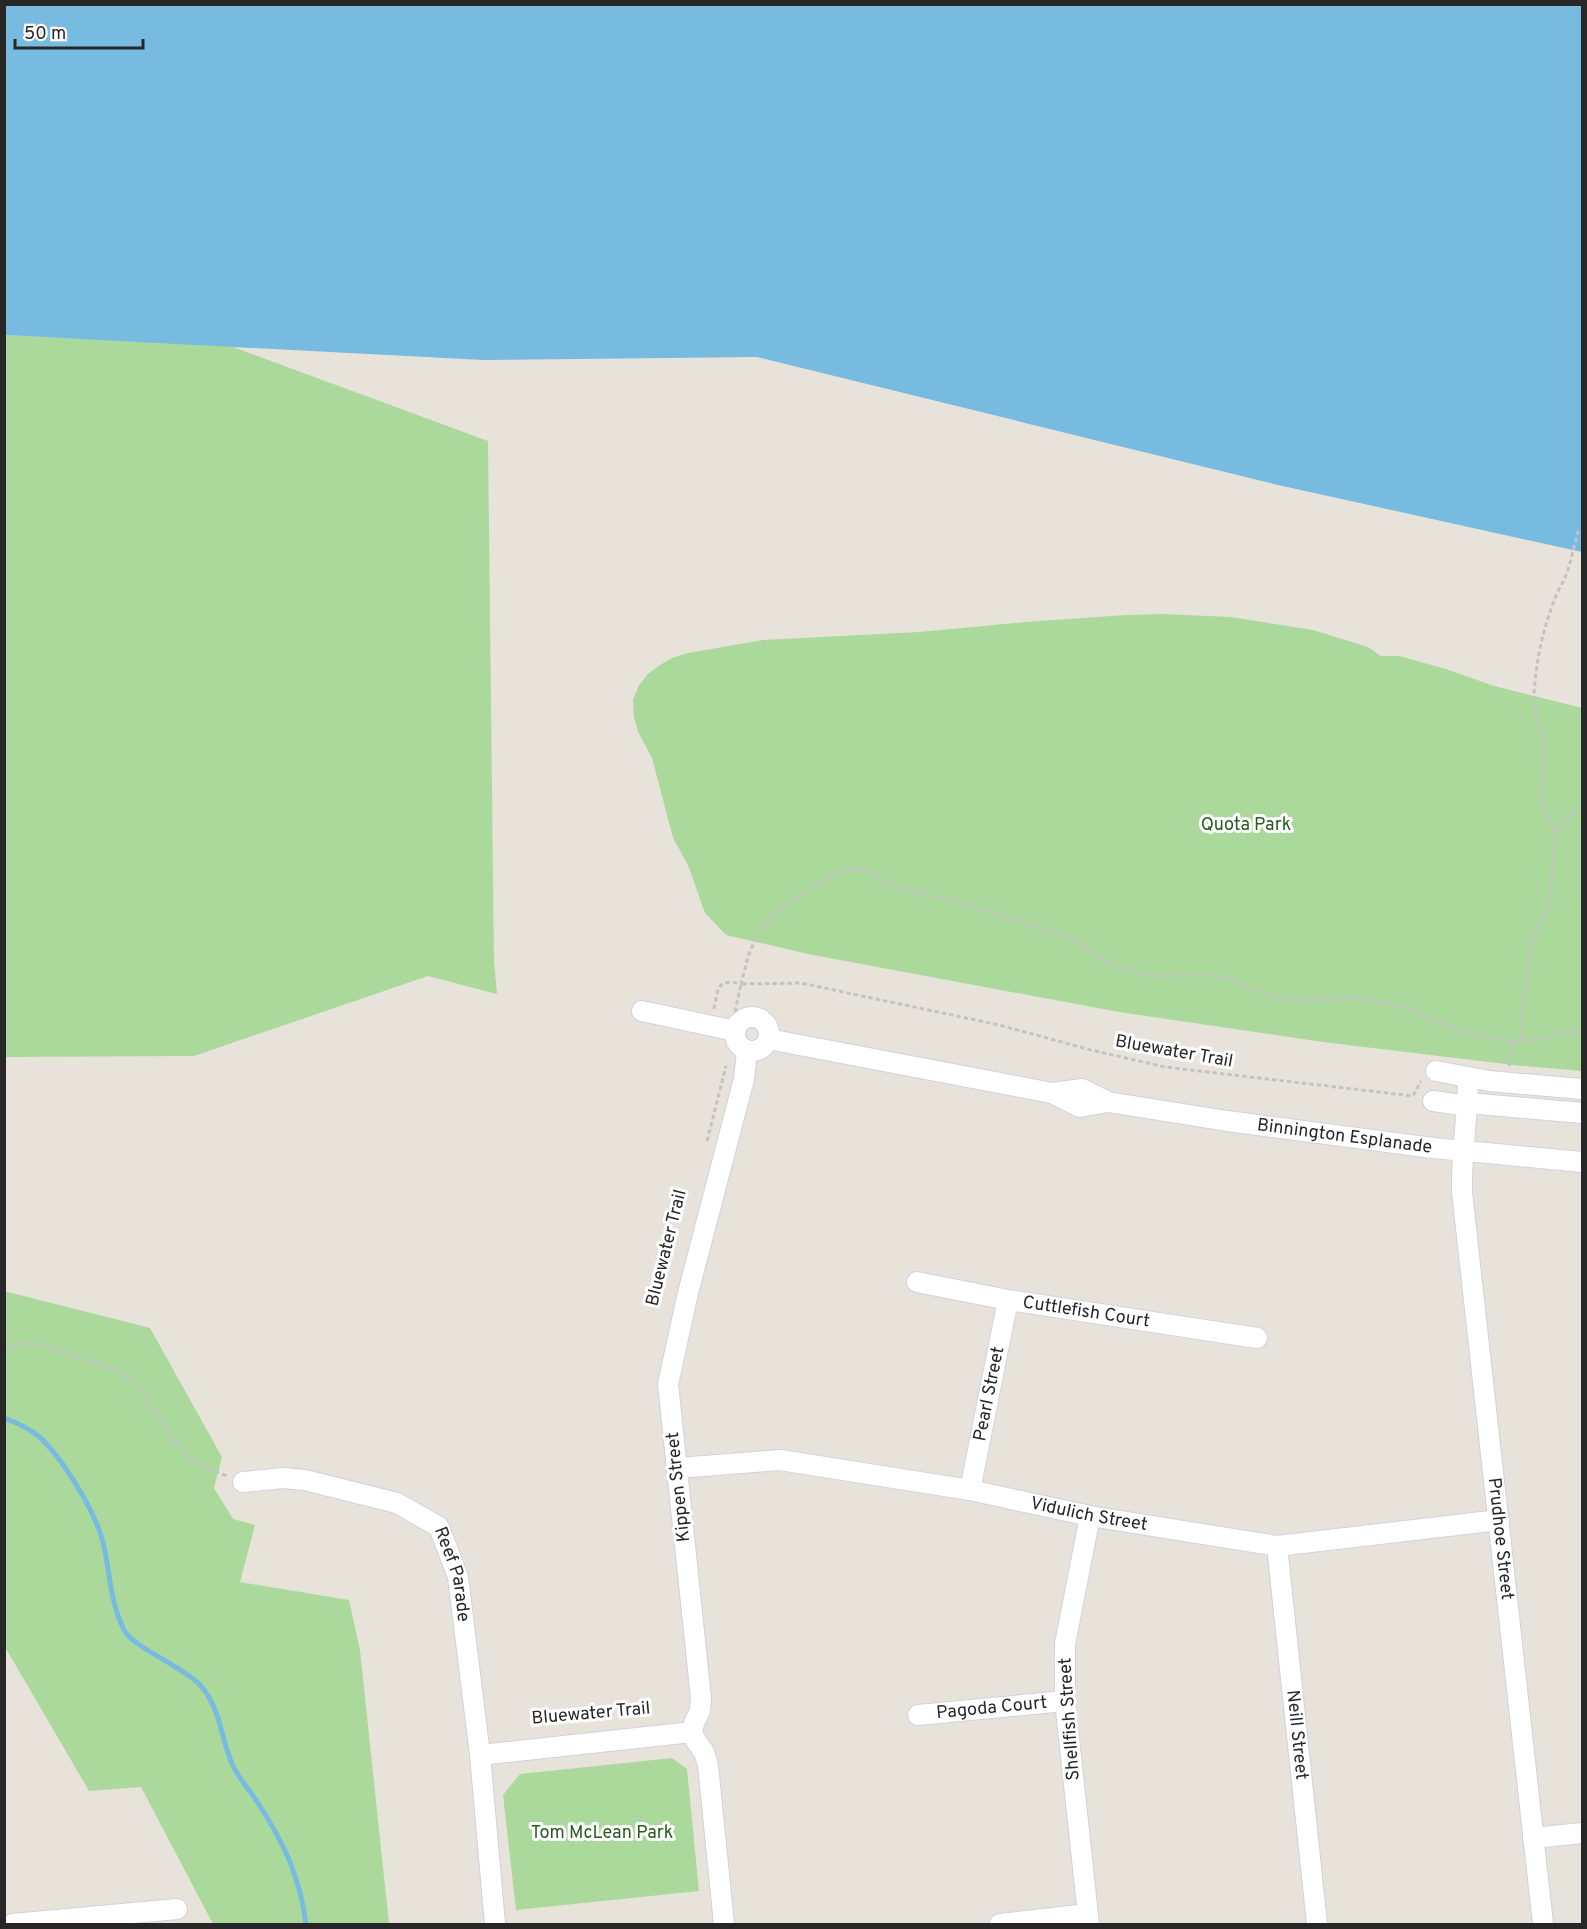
<svg xmlns="http://www.w3.org/2000/svg" width="1587" height="1929" font-family="Overpass,sans-serif">
  <style>
    .green { fill: #abd99c }
    .water { fill: #77bbe0 }
    .lines { fill: none; stroke-linecap: round; stroke-linejoin: round }
    .stream { stroke: #77bbe0; stroke-width: 5 }
    .minor-casing { stroke: #d0d1df; stroke-width: 22 }
    .path { stroke: #c3c3c3; stroke-width: 3; stroke-dasharray: 4.5 3; stroke-linecap: butt }
    .minor { stroke: #fff; stroke-width: 20 }
    .labels { text-anchor: middle; dominant-baseline: central; stroke-width: 6; stroke-linejoin: round; paint-order: stroke }
    .park-label { font-size: 18px; fill: #275b20; stroke: #fff }
    .street-label { font-size: 18px; fill: #272727; stroke: #fff }
  </style>
  <rect width="100%" height="100%" fill="#e8e3da"/>
  <path class="green" d="M4,335l226,11 258,95 6,521 3,32 -69,-18 -234,80 -189,1z
    M1162,614l69,3 82,13 55,17 13,9h18l47,13 48,17 88,22v363l-69,-6 -190,-23 -204,-30 -311,-58 -82,-19 -21,-22 -17,-48 -15,-27 -21,-80 -14,-26 -4,-15 -1,-17 6,-15 9,-11 12,-9 12,-7 16,-5 75,-13 156,-8 107,-10 100,-7z
    M4,1291l146,37 72,129 -8,31 19,31 22,6 -15,57 109,18 11,50 29,274h-176l-72,-137 -52,4 -84,-144z
    M672,1758l15,11 12,122 -183,19 -13,-115 17,-21z"/>
  <path class="water" d="M4,5h1578v547l-304,-67 -521,-128 -274,3 -478,-25z"/>
  <g class="lines">
    <path class="stream" d="M4,1418c11,4 24,10 33,17 24,20 58,76 66,107 7,30 7,60 21,88 10,18 60,37 77,56 20,23 20,54 32,80 7,14 17,24 25,37 26,40 42,74 48,121"/>
    <g class="minor-casing">
      <g id="minor">
        <path d="M642,1011l93,20"/>
        <circle cx="752" cy="1034" r="17"/>
        <path id="s1" d="M768,1039l284,54 28,14 28,-5 119,19 206,27 149,14"/>
        <path d="M1436,1071l53,10 93,8"/>
        <path id="s2" d="M1468,1077c0,39 -7,77 -6,115l81,732"/>
        <path d="M1052,1093l30,-4 26,13"/>
        <path d="M1433,1101l35,5"/>
        <path d="M1468,1103l114,10"/>
        <path id="s3" d="M917,1282l91,18 249,38"/>
        <path id="s4" d="M678,1468l102,-8 190,30 120,26 187,30 222,-26"/>
        <path id="s5" d="M243,1482l40,-4 22,2 92,23 42,24 19,50 22,178 15,169"/>
        <path id="s6" d="M970,1490l38,-190"/>
        <path id="s7" d="M1277,1546l40,378"/>
        <path id="s8" d="M918,1715l147,-14"/>
        <path d="M480,1755l212,-23"/>
        <path d="M1533,1838l49,-5"/>
        <path d="M13,1924l164,-15"/>
        <path d="M724,1924l-16,-159 -4,-13 -8,-11 -4,-9 2,-9 6,-12 1,-13 -33,-314 20,-91 56,-214 3,-28"/>
        <path d="M1000,1924l88,-10"/>
        <path d="M1089,1924l-24,-223v-57l25,-128"/>
      </g>
    </g>
    <path class="path" d="M1557,830c-25,-26 -13,-46 -12,-77 0,-20 -12,-39 -11,-59 2,-32 8,-62 20,-93 3,-10 10,-19 13,-29 5,-14 8,-30 12,-44
      M714,1009c4,-20 3,-31 27,-25l7,-27 9,-23 8,-10 18,-17 32,-22 32,-15 14,-1 17,7 19,12 54,12 120,38 33,22 17,8 29,8 57,-1 17,3 46,18 17,3 66,-1 19,2 33,8 57,23 26,7 24,3 21,-1 49,-11
      M735,1012l6,-28 60,-1 198,42 92,25 74,17 248,29 8,-15
      M1521,1041l6,-76 7,-27 17,-39 3,-60 8,-15 20,-18
      M1509,1066l3,-25
      M707,1141l19,-75
      M4,1350l19,-7 16,1 78,26 24,19 35,54 13,14 13,9 25,10"/>
    <use href="#minor" class="minor"/>
  </g>
  <g class="labels">
    <g class="park-label">
      <text x="1246" y="825">Quota Park</text>
      <text x="602" y="1833">Tom McLean Park</text>
    </g>
    <g class="street-label">
      <text transform="translate(1174 1052) rotate(10)">Bluewater Trail</text>
      <text stroke="none"><textPath href="#s1" startOffset="588">Binnington Esplanade</textPath></text>
      <text transform="translate(667 1248) rotate(-76)">Bluewater Trail</text>
      <text stroke="none"><textPath href="#s3" startOffset="172">Cuttlefish Court</textPath></text>
      <text stroke="none"><textPath href="#s6" startOffset="98">Pearl Street</textPath></text>
      <text transform="translate(679 1487) rotate(-96)">Kippen Street</text>
      <text stroke="none"><textPath href="#s4" startOffset="416">Vidulich Street</textPath></text>
      <text stroke="none"><textPath href="#s2" startOffset="464">Prudhoe Street</textPath></text>
      <text stroke="none"><textPath href="#s5" startOffset="255">Reef Parade</textPath></text>
      <text stroke="none"><textPath href="#s8" startOffset="74">Pagoda Court</textPath></text>
      <text transform="translate(591 1714) rotate(-5)">Bluewater Trail</text>
      <text transform="translate(1070 1719) rotate(-94)">Shellfish Street</text>
      <text stroke="none"><textPath href="#s7" startOffset="190">Neill Street</textPath></text>
    </g>
  </g>
  <rect width="1587" height="1929" fill="none" stroke="#272727" stroke-width="12"/>
  <path d="M15 39v9h128v-9" fill="none" stroke="#272727" stroke-width="3"/>
  <text x="24" y="39" font-size="18" fill="#272727" stroke="#ffffff" stroke-width="4.5" paint-order="stroke">50 m</text>
</svg>
